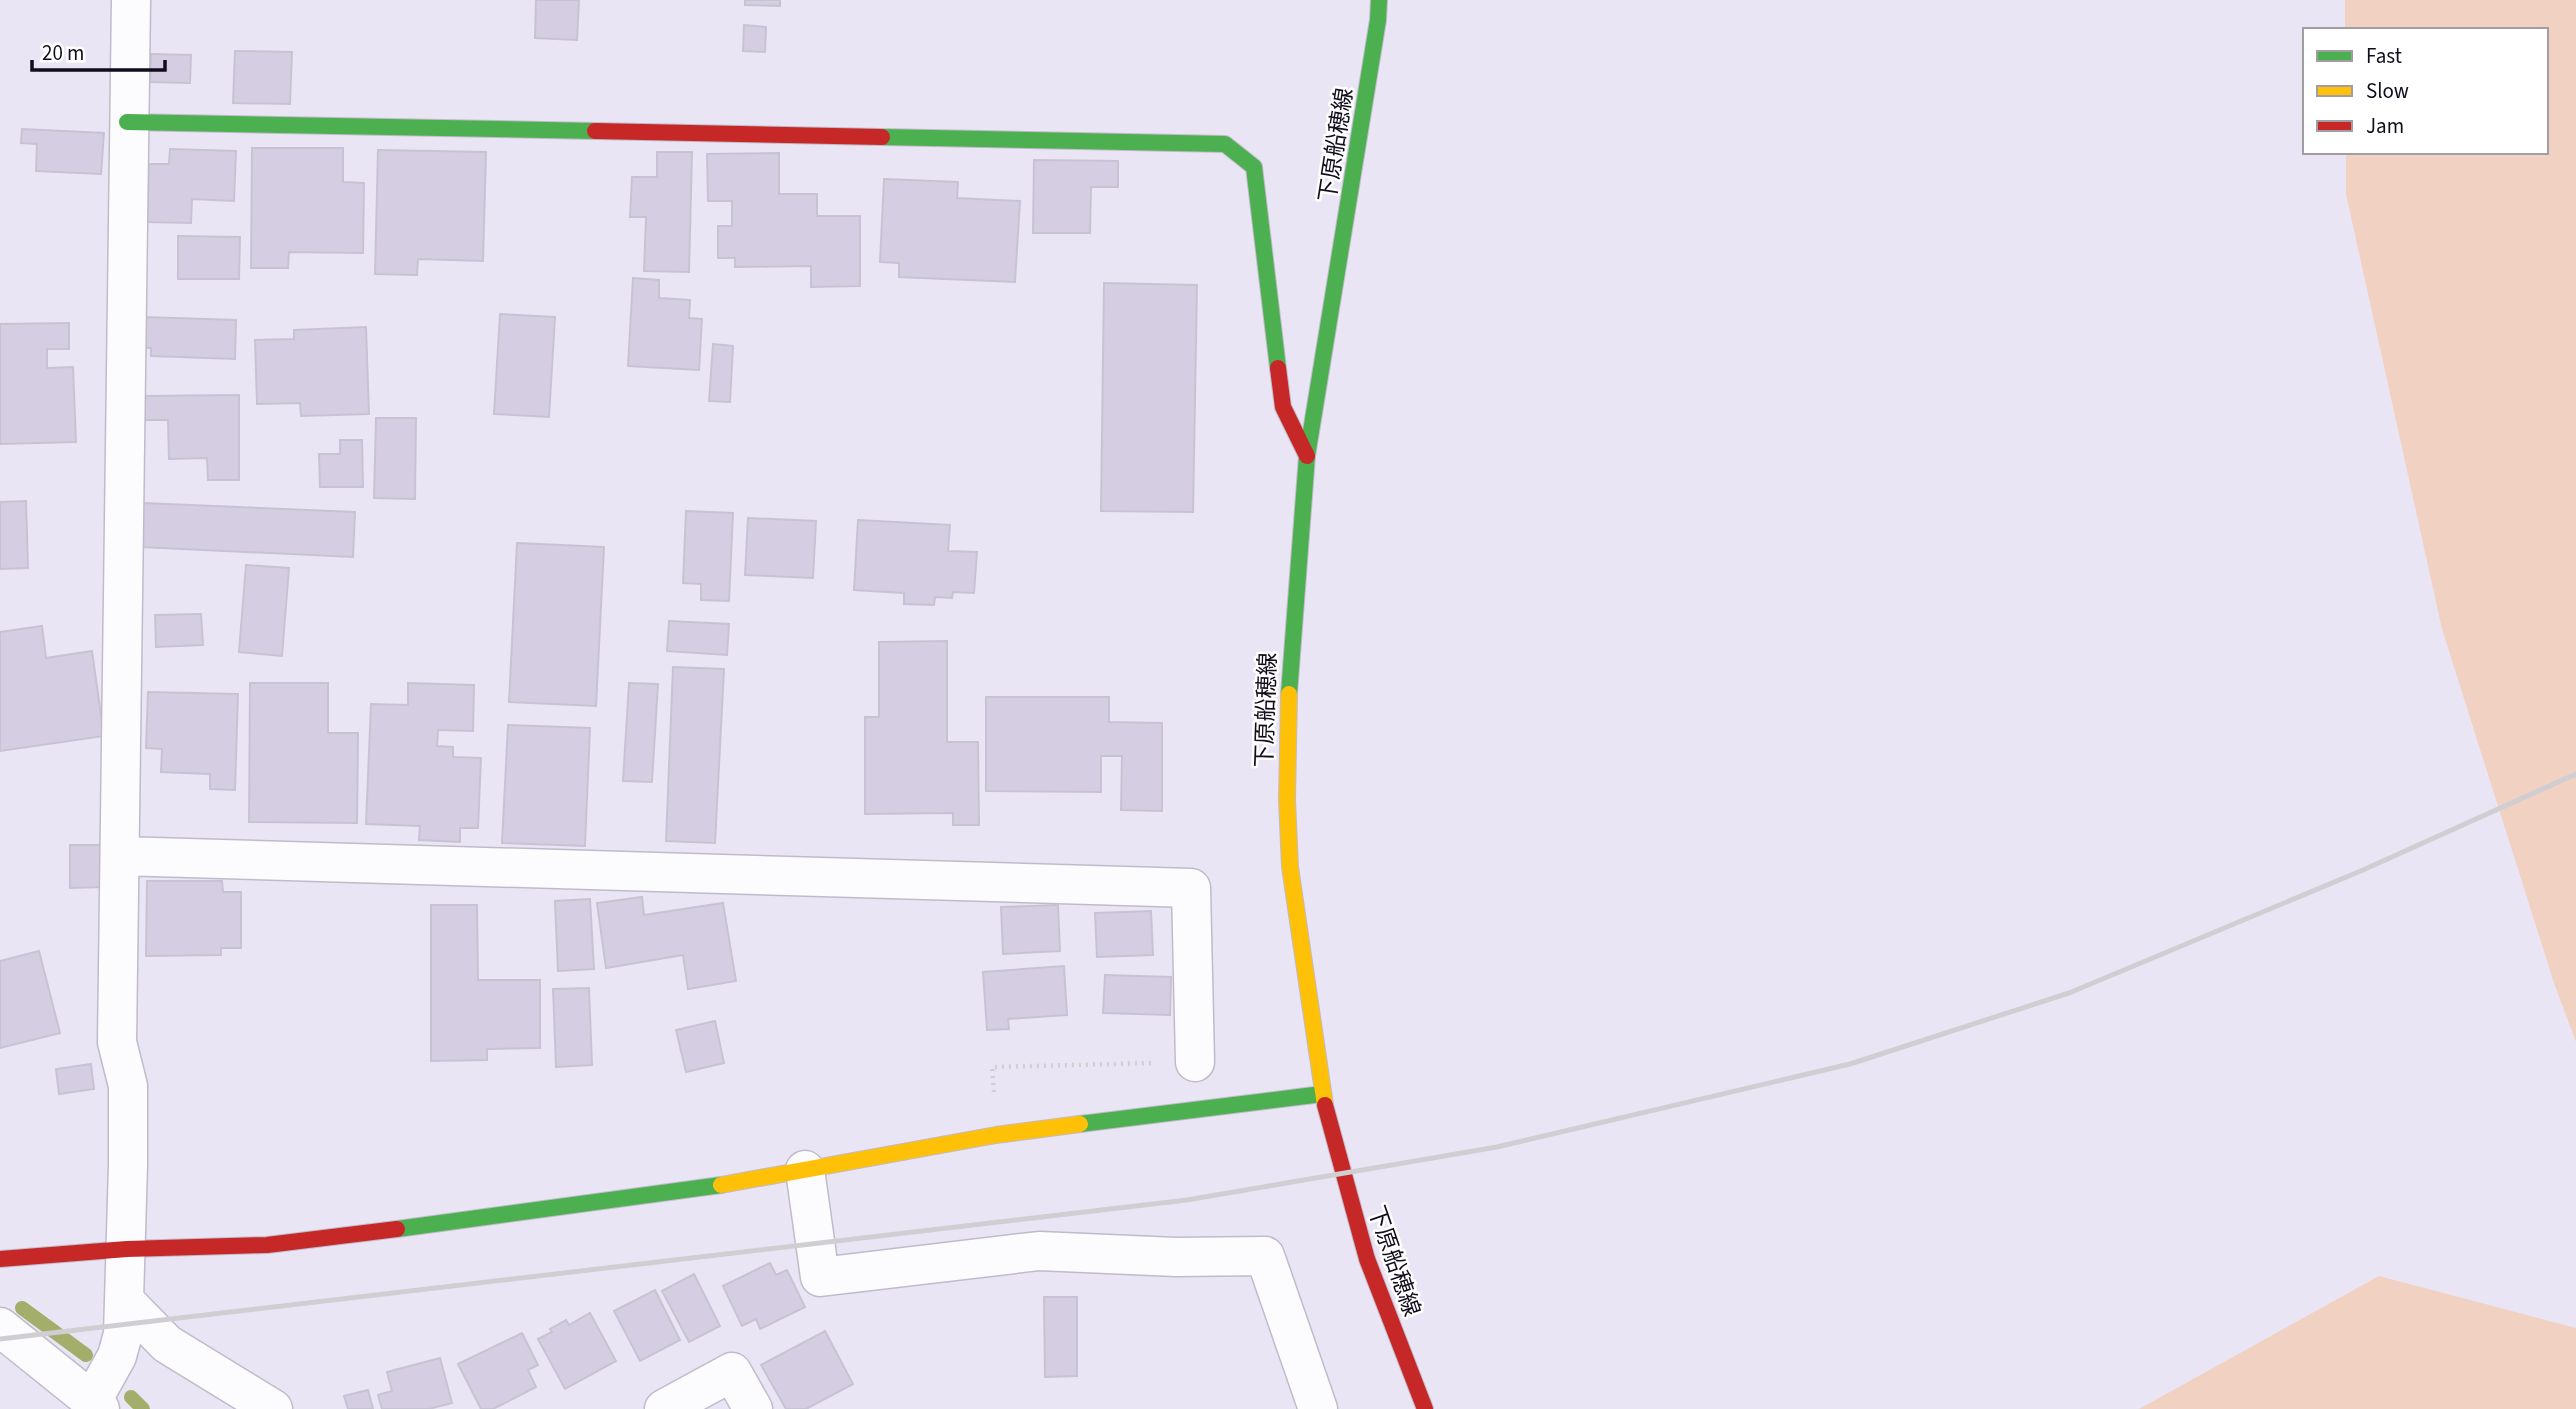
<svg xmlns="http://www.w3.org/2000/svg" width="2576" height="1409" font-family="'Source Sans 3','Noto Sans JP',sans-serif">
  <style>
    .green { fill: #f1d1c1 }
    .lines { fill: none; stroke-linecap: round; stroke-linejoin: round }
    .stream { stroke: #a2ae69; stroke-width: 14 }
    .building { fill: #d5cee2; stroke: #c8c3d3; stroke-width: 2 }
    .street-casing { stroke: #c0bbca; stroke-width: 41 }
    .fast-casing { stroke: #c0bbca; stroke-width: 18 }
    .slow-casing { stroke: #c0bbca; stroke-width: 18 }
    .jam-casing { stroke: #c0bbca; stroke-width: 18 }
    .path { stroke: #cfced2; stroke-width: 4.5; stroke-dasharray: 2 5; stroke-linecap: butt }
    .street { stroke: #fcfbfd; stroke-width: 38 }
    .fast { stroke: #4caf50; stroke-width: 16 }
    .slow { stroke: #ffc107; stroke-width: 16 }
    .jam { stroke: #c62828; stroke-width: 16 }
    .rail { stroke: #d0ced3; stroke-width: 5 }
    .labels { text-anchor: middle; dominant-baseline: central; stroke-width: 5; stroke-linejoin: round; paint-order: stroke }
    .street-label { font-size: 23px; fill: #120d1c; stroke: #fff }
  </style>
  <rect width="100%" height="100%" fill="#eae5f4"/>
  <path class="green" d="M2345,0h231v1042l-22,-59 -112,-354 -96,-435v-42h200v-122h-201z
    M2379,1276l197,52v81h-437z"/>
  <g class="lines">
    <path class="stream" d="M22,1308l64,47
      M131,1397l12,12"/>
  </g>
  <path class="building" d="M536,0h43l-2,40 -42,-2z
    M745,0h35v6l-35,-1z
    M744,25l22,2 -1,25 -22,-1z
    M235,51l57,1 -2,52 -57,-1z
    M151,54l40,1 -1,28 -40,-1z
    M22,129l82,4 -3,41 -65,-3 1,-27 -16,-1z
    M252,148h91v34l21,1 -1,70 -74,-1 -1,16h-37z
    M170,149l66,2 -2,50 -42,-2 -1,24 -44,-1 2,-58h20z
    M378,150l108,2 -3,109 -65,-2 -1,16 -42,-1z
    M657,152h35l-3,120 -45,-1 2,-54h-16l2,-40h25z
    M779,153v41h38v22h43v70l-49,1v-21l-76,1v-9h-17v-32h14v-25h-24l-1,-47z
    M1034,160l84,1v26h-27l-1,46h-57z
    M884,179l74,3 -1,16 63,3 -5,81 -116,-5v-14l-19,-1z
    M178,236l62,1 -1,42h-61z
    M633,278l26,2v18l31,2 -1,18 13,1 -3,51 -71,-4z
    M1104,283l93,2 -4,227 -92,-1z
    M500,314l55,3 -6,100 -55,-3z
    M144,317l92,3 -1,39 -84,-3v-8h-9z
    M69,323v26h-22v19l26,-1 3,75 -76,2v-120z
    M366,327l3,87 -68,2 -1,-13 -43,1 -2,-64 39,-1v-9z
    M713,344l20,2 -3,56 -21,-1z
    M239,395v85h-31l-1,-22 -38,1 -1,-39h-23l-1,-24z
    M376,418h40l-1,81 -41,-1z
    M340,440h22l1,47h-43l-1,-33h21z
    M26,501l2,67 -28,1v-67z
    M143,503l212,9 -2,45 -212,-10z
    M686,511l47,2 -4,88 -28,-1v-16l-18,-1z
    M748,518l68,3 -3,57 -68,-3z
    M858,520l92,5 -2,26 29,1 -3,41 -21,-1 -1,6 -17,-1 -1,8 -30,-1v-11l-50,-3z
    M517,543l87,4 -8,159 -87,-4z
    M246,565l43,3 -7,88 -43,-4z
    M201,614l2,31 -47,2 -1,-32z
    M669,621l60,3 -2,31 -60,-4z
    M42,626l4,32 46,-7 12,85 -104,15v-119z
    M947,641v101h31l1,83h-26v-12l-88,1v-97h14v-75z
    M673,667l51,2 -9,174 -49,-2z
    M250,683h78v50h30l-1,90 -108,-1z
    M408,683l66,2 -1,46 -35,-1 -1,16 16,1v10l28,1 -3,70h-18v14l-41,-2 1,-14 -54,-2 5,-120 37,1z
    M629,683l29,1 -6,98 -29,-1z
    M148,692l90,2 -3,96 -25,-1v-15l-49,-2 1,-23 -16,-1z
    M986,697h123v25l53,1v88l-41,-1 1,-54h-21v36l-115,-1z
    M508,725l82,3 -5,118 -83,-3z
    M70,845h32l1,42 -33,1z
    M147,881h75l1,11h18v56h-20v7l-75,1z
    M642,897l2,18 79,-12 13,78 -48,8 -5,-34 -77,13 -9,-65z
    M590,899l4,70 -36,2 -3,-70z
    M431,905h46l1,75h62v68l-53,1v11l-56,1z
    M1058,905l2,46 -57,3 -2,-47z
    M1151,911l2,44 -56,2 -2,-44z
    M39,951l21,82 -60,15v-87z
    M1064,966l3,49 -59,4 1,10 -22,1 -4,-58z
    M1105,975l66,2 -1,38 -67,-2z
    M589,988l3,77 -36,2 -3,-78z
    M715,1021l9,42 -38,9 -10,-42z
    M91,1064l3,25 -35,5 -3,-25z
    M770,1263l6,12 11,-5 18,37 -45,22 -4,-10 -14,7 -19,-40z
    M694,1274l26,52 -31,16 -27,-51z
    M655,1290l25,50 -40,21 -26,-50z
    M1044,1297h33v79l-32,1z
    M590,1313l26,48 -51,28 -27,-50 14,-7 -2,-3 16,-9 3,5z
    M825,1331l28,53 -47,25h-20l-25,-44z
    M522,1333l16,32 -10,5 8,17 -43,22h-12l-23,-45z
    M440,1358l12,45 -23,6h-47l-4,-14 14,-4 -5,-19z
    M368,1390l5,19h-25l-4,-13z"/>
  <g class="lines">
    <g class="street-casing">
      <path id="street" d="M120,856l1071,32 4,174
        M805,1170l15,107 219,-26 137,6 89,-1 53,153
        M124,1300l43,44 106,65
        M0,1327l92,74
        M100,1409l-8,-8 25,-45 6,-22 5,-169v-79l-11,-44 14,-1042
        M664,1409l68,-37 21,37"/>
    </g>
    <g class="fast-casing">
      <path id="fast" d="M127,122l468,9
        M882,137l343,7 29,23 24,201
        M1289,694l18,-238 71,-436 1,-20
        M1080,1124l242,-30
        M397,1229l324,-44"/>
    </g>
    <g class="slow-casing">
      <path id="slow" d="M1289,694l-2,106 3,67 35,238
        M721,1185l275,-50 84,-11"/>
    </g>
    <g class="jam-casing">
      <path id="jam" d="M595,131l287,6
        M1278,368l5,39 24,49
        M1325,1105l42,154 58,150
        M0,1259l127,-10 140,-4 130,-16"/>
    </g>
    <path class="path" d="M994,1092l-2,-25 162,-4"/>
    <use href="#street" class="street"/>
    <use href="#fast" class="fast"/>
    <use href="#slow" class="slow"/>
    <use href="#jam" class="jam"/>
    <path class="rail" d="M0,1339l1187,-139 310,-53 353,-83 219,-71 294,-123 213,-96"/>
  </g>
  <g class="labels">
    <g class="street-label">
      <text transform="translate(1336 145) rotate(-81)">下原船穂線</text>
      <text transform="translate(1266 710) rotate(-88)">下原船穂線</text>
      <text transform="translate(1394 1261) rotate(71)">下原船穂線</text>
    </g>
  </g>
  <rect x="2303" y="28" width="245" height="126" fill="#ffffff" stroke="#a09ea4" stroke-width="2"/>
  <rect x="2317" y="51" width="35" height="10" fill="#4caf50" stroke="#a09ea4" stroke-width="2"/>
  <text x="2366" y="63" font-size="21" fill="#120d1c">Fast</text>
  <rect x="2317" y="86" width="35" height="10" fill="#ffc107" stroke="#a09ea4" stroke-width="2"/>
  <text x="2366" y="98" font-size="21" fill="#120d1c">Slow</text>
  <rect x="2317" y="121" width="35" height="10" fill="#c62828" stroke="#a09ea4" stroke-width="2"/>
  <text x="2366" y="133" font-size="21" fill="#120d1c">Jam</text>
  <path d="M32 60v10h133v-10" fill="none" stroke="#120d1c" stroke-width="3.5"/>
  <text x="42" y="60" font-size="21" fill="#120d1c" stroke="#ffffff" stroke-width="5" paint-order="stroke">20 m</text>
</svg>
